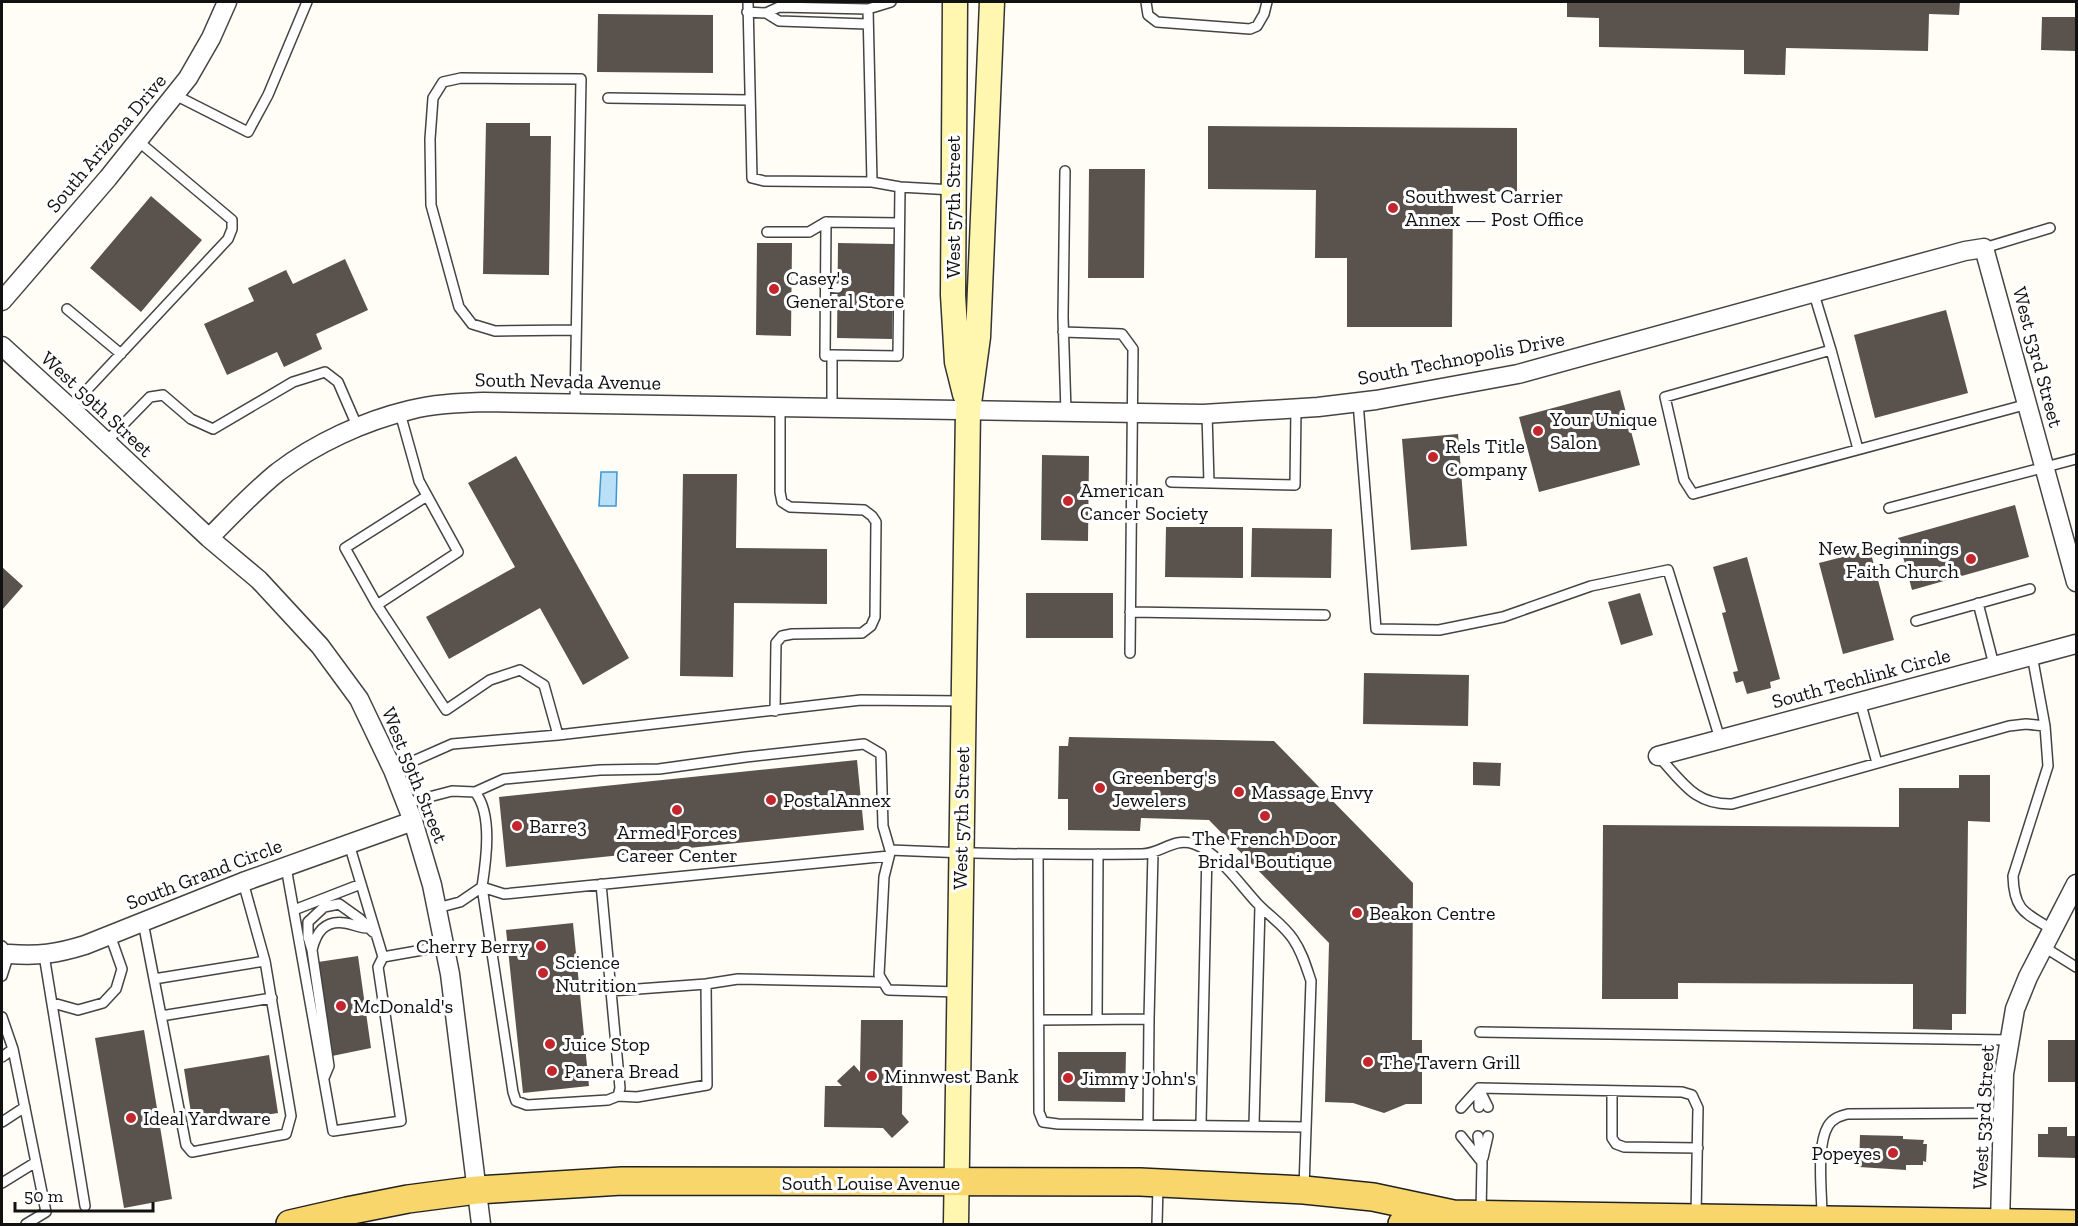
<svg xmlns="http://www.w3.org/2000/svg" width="2078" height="1226" font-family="'Zilla Slab',serif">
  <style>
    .water { fill: #b9e0f7; stroke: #3f96cf; stroke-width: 1.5 }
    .building { fill: #5a524d }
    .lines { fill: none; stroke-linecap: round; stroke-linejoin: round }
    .service-casing { stroke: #444; stroke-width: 12 }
    .minor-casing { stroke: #444; stroke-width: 21 }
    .secondary-casing { stroke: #333; stroke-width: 27 }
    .primary-casing { stroke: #222; stroke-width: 30 }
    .service { stroke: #fff; stroke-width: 9 }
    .minor { stroke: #fff; stroke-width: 18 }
    .secondary { stroke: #fff6b0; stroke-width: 24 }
    .primary { stroke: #f9d66b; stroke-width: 27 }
    .poi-dot { fill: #c4262e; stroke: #fff; stroke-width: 2 }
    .labels { text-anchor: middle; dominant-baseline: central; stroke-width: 6; stroke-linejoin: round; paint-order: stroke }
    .street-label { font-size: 20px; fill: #111; stroke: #fff }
    .poi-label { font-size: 20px; fill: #111; stroke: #fff; text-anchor: start }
  </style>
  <rect width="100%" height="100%" fill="#fffdf5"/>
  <path class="water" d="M601,472h16l-1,34h-17z"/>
  <path class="building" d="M1567,2h393l-1,13 -30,-1 -1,37 -142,-3 -1,27 -41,-1v-24l-145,-3v-29l-32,-1z
    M598,14l115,1v58l-116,-1z
    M2042,17h34l-1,34 -34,-1z
    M486,123h44v13h21l-2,139 -66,-1z
    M1208,126l309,2v64l-64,-1 -1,136h-105v-69h-32l1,-68 -108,-1z
    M1089,169h56l-1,109h-56z
    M151,196l51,44 -61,72 -51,-44z
    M757,243h35l-1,93 -35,-1z
    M838,243l56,1 -2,95 -55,-1z
    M345,259l23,51 -52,24 6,15 -38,18 -7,-15 -50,23 -23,-51 50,-23 -6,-13 38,-18 7,14z
    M1946,310l22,83 -93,25 -21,-83z
    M1620,390l20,75 -101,27 -20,-75z
    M1458,434l9,112 -56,4 -9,-111z
    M1042,455l47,1 -1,85 -47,-1z
    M516,456l113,202 -46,27 -43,-77 -91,51 -23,-42 89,-50 -47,-84z
    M683,474h54l-1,74 91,1v55l-93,-1 -1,74 -53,-1z
    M2015,505l14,52 -117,33 -14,-52z
    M1166,527h77v51l-78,-1z
    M1252,528l80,1 -1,49 -80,-1z
    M1870,550l24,90 -51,14 -24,-91z
    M1747,557l33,122 -10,3 1,6 -24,6 -4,-13 -7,2 -3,-11 5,-1 -16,-58 4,-1 -13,-45z
    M2,567l21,19 -21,24z
    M1026,593h87v45h-87z
    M1640,593l13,42 -32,10 -13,-43z
    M1364,673l105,2 -1,51 -105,-2z
    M1069,737l205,4 139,142 -1,157h10v64h-16l-22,9 -31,-10 -28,-1 4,-159 -120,-123 -68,-2 -1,13 -72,-1v-31h-10l1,-53h9z
    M857,760l7,70 -358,37 -7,-70z
    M1473,762l28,1 -1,23 -27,-1z
    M1959,775h31v47l-22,-1 -2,193h-14v16l-39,-1v-45l-235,-1v16h-76l1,-174 296,2v-39h60z
    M573,923l16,163 -66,7 -17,-163z
    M358,956l13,92 -39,8 -14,-94z
    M861,1020h42l-1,94 7,8 -17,16 -9,-10 -59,-1 1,-41h17l-5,-5 17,-16 6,7z
    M144,1030l28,169 -48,9 -29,-170z
    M2048,1040h28v42h-28z
    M1058,1052h68l-1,50 -67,-1z
    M269,1055l9,58 -32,5 1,6 -21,3 -1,-7 -32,5 -9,-56z
    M2048,1127h19v9h9v22l-38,-1v-23h10z
    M1860,1135l43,1v3l21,1 -1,4h4l-1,18 -3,-1v4h-17v5l-47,-3z"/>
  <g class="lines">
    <g class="service-casing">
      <path id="service" d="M748,2l4,176 12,3 108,1
        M891,2l-23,7 4,173 28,5
        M1146,2l2,13 9,7 93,7 7,-3 7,-12 3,-12
        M747,12l19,1 13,-6 89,2
        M766,13l13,8 88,3
        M175,95l73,37 20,-37 39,-93
        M608,98l141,2
        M1065,171l-2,146 3,95
        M767,232h42l17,-10
        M1984,248l66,-20
        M825,287l13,1
        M1814,294l17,56 -166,47 19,83 9,14 335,-90
        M67,309l54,45
        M1063,332l59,2 11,15 -3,304
        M1831,350l27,99
        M832,355l-7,1 1,-134 73,1
        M1358,402l18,227 63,1 64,-13 88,-31 77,-16 52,169
        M575,403l6,-324 -120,-1 -18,4 -10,16 -3,41 1,66 28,102 13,17 23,7 81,-1
        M70,408l158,-169 4,-10v-9l-94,-79
        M832,408v-53l66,1 2,-169 53,3
        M400,413l19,68 39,71 -81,53 69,105 44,-30 30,-10 24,15 14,50
        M1207,414l2,69
        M106,442l44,-45 13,-2 28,24 22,10 80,-47 32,-10 13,10 20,46
        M1171,482l124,3 1,-76
        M1889,508l187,-49
        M1978,603l16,62
        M377,605l-32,-57 82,-52
        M1130,612l195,3
        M1916,621l114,-32
        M2032,655l13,71
        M1860,701l17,62
        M775,711l1,-68 6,-7 10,-2 70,-1 9,-7 4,-9 1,-95 -4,-6 -8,-6 -74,-3 -8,-5 -2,-10v-85
        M1658,756c25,26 36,49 74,48l277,-78 17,-2 19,2 3,40 -35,110c1,36 13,37 40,54
        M393,770l59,-26 106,-9 303,-35 101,1
        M475,792l29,-13 96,-9 59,-1 87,-12 118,-13 17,10 2,72 7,24c84,4 168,5 252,4 19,0 31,-17 52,-10 24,8 47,42 63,59 12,13 26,21 36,36 9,13 13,27 18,42l-7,207
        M406,803l46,-12 23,1c18,22 11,69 7,95l-22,15 -23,6
        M890,853l-6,24 -5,98 9,15 71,2
        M1038,854l1,258 4,10 15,2 248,3
        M286,867l47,264 68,-10 -23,-154 5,-10 -34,-113
        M601,884l19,204 -2,8 -10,4 -81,5 -11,-4 -3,-9 -31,-205 22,7 385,-38
        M294,910l67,-26
        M143,922l11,57 111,-18 -22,-79
        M2,946l7,8 -7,22
        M2044,947l32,20
        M312,950c4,-17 12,-30 33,-27 8,1 14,5 23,5
        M44,955l41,251
        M383,957l62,-11
        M154,979l32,166 6,7 94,-18 5,-18 -26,-155
        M611,991l95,-7
        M53,1003l25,7 25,-7 13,-14 6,-20 -12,-34
        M161,1016l111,-18
        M2,1017l11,32 33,163 -20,12
        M1097,1019l1,-165
        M1149,1019l4,-167
        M1039,1020l110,-1 -1,105
        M1480,1032l529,8
        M2,1057l11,-8
        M324,1078l5,-12 -17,-116 -4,-13v-15l16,-15 15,-3 21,15 13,13
        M1480,1091l8,16
        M1612,1091v47l4,6 8,3 74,1
        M618,1096l19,1 70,-12 -1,-101 32,-5 145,3
        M1479,1107v-19l203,4 10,3 6,13 -2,108
        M1461,1108l18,-20
        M2,1122l23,-15
        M1201,1124l6,-273
        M1254,1125l6,-219
        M1461,1136l20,25
        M1478,1136l4,27 -1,49
        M1483,1158l5,-22
        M2,1183l34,-21
        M1822,1216c0,-24 -6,-70 6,-90 5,-8 12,-10 20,-12l155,-1
        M1157,1224l1,-38"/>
    </g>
    <g class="minor-casing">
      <path id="minor" d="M2,301l106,-123 80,-100 23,-40 16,-36
        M2,346l68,62 139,130 50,42 61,66 39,53 34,71 20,51 19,64 18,89 31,250
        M209,538c22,-22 44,-46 69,-66 38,-29 86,-51 132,-62 23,-6 48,-7 73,-8l720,12 115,-7 58,-7 142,-26 447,-123 19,-3 92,334
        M1658,756l418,-112
        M9,954c30,2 47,0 76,-9l158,-63 170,-61
        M2000,1223l4,-149 11,-65 13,-32 48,-93"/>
    </g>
    <g class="secondary-casing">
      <path id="secondary" d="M955,2l-2,293 4,67 8,32
        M956,1224l12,-813 10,-74 14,-335"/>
    </g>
    <g class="primary-casing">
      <path id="primary" d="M290,1224l57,-13 61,-12 69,-9 145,-9 518,1 164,8 69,7 80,17 623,10
        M1402,1224l44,-9"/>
    </g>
    <use href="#service" class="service"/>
    <use href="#minor" class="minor"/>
    <use href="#secondary" class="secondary"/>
    <use href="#primary" class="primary"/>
  </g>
  <g class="poi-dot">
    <circle cx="1393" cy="208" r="6"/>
    <circle cx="774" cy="289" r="6"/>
    <circle cx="1538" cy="431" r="6"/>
    <circle cx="1433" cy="457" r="6"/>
    <circle cx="1068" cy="501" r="6"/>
    <circle cx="1971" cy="559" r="6"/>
    <circle cx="1100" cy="788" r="6"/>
    <circle cx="1239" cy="792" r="6"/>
    <circle cx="771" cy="800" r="6"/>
    <circle cx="677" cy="810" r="6"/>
    <circle cx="1265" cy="816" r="6"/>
    <circle cx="517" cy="826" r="6"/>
    <circle cx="1357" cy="913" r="6"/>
    <circle cx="541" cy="946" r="6"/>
    <circle cx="543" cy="973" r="6"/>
    <circle cx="341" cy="1006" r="6"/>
    <circle cx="550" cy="1044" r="6"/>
    <circle cx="1368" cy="1062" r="6"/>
    <circle cx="552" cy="1071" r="6"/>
    <circle cx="872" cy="1076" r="6"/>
    <circle cx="1068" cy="1078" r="6"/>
    <circle cx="131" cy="1118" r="6"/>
    <circle cx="1893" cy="1153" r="6"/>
  </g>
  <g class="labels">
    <g class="street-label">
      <text transform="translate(106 143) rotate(-50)">South Arizona Drive</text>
      <text transform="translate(953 207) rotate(-90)">West 57th Street</text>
      <text transform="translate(2038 357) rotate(75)">West 53rd Street</text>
      <text transform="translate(1461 358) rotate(-11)">South Technopolis Drive</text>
      <text transform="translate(568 381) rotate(1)">South Nevada Avenue</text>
      <text transform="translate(97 404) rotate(43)">West 59th Street</text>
      <text transform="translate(1861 678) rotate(-15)">South Techlink Circle</text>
      <text transform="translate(415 775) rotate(68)">West 59th Street</text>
      <text transform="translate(961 818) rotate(-89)">West 57th Street</text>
      <text transform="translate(204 874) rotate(-21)">South Grand Circle</text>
      <text transform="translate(1983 1117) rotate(-87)">West 53rd Street</text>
      <text x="871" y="1183">South Louise Avenue</text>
    </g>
    <g class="poi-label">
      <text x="1405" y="196">Southwest Carrier<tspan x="1405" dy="23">Annex — Post Office</tspan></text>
      <text x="786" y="278">Casey's<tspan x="786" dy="23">General Store</tspan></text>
      <text x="1550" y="419">Your Unique<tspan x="1550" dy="23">Salon</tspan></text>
      <text x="1445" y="446">Rels Title<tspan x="1445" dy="23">Company</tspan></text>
      <text x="1080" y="490">American<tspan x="1080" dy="23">Cancer Society</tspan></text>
      <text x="1959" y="548" text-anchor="end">New Beginnings<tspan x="1959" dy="23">Faith Church</tspan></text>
      <text x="1112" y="777">Greenberg's<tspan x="1112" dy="23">Jewelers</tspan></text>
      <text x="1251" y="792">Massage Envy</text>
      <text x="783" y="800">PostalAnnex</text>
      <text x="529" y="826">Barre3</text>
      <text x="677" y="832" text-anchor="middle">Armed Forces<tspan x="677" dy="23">Career Center</tspan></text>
      <text x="1265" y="838" text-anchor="middle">The French Door<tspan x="1265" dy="23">Bridal Boutique</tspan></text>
      <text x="1369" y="913">Beakon Centre</text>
      <text x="529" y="946" text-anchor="end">Cherry Berry</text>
      <text x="555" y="962">Science<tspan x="555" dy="23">Nutrition</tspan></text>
      <text x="353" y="1006">McDonald's</text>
      <text x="562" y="1044">Juice Stop</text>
      <text x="1380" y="1062">The Tavern Grill</text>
      <text x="564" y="1071">Panera Bread</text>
      <text x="884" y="1076">Minnwest Bank</text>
      <text x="1080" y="1078">Jimmy John's</text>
      <text x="143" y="1118">Ideal Yardware</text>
      <text x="1881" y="1153" text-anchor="end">Popeyes</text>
    </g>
  </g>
  <rect width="2078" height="1226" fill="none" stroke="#111111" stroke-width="6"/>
  <path d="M15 1202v9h138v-9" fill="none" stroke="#111111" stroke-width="3"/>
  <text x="24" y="1202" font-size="18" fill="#111111" stroke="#ffffff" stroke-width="4.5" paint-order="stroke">50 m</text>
</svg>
